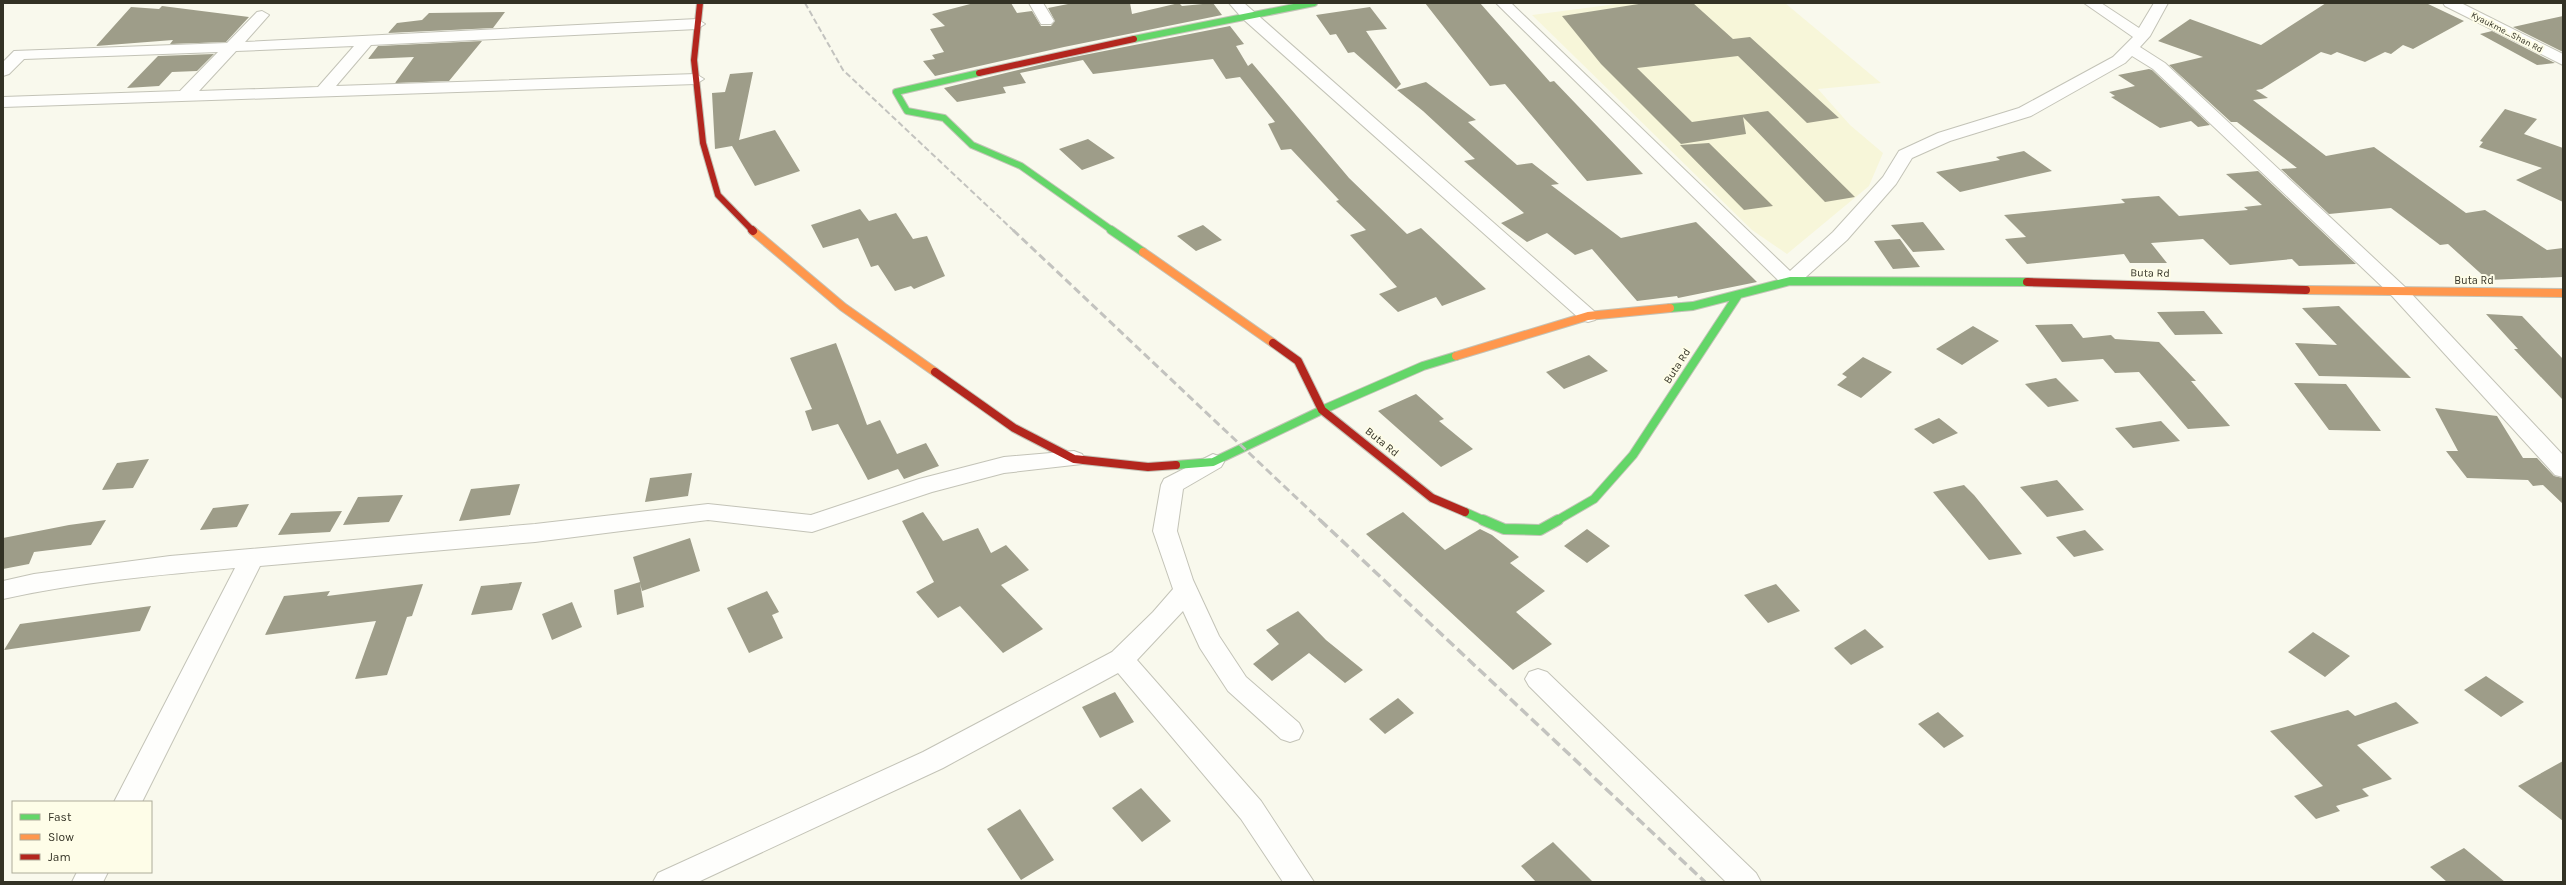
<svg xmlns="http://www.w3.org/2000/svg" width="2566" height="885" font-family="Karla,sans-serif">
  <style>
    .built { fill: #f7f6d9 }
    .building { fill: #9e9d89 }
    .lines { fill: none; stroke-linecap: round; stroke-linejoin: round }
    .street-casing { stroke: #c3c3b7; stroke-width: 2 }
    .fast-far2-casing { stroke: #c3c3b7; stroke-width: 8 }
    .fast-far1-casing { stroke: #c3c3b7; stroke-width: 10 }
    .fast-casing { stroke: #c3c3b7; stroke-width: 12 }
    .slow-casing { stroke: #c3c3b7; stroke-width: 10 }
    .jam-far1-casing { stroke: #c3c3b7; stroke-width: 8 }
    .jam-casing { stroke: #c3c3b7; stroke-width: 10 }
    .street { fill: #fefefc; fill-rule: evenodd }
    .fast-far2 { stroke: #63d668; stroke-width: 6 }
    .fast-far1 { stroke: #63d668; stroke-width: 8 }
    .fast { stroke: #63d668; stroke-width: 10 }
    .slow { stroke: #ff974d; stroke-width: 8 }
    .jam-far1 { stroke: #b3261e; stroke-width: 6 }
    .jam { stroke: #b3261e; stroke-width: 8 }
    .rail-far2 { stroke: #c3c3bf; stroke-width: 2; stroke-dasharray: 6 3; stroke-linecap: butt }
    .rail-far1 { stroke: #c3c3bf; stroke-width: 3; stroke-dasharray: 8 4; stroke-linecap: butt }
    .rail { stroke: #c3c3bf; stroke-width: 3.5; stroke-dasharray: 10 4.5; stroke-linecap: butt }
    .labels { text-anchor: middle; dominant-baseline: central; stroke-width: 4; stroke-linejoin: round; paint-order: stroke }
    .far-street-label { font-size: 9px; fill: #333225; stroke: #fefde8 }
    .street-label { font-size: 11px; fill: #333225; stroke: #fefde8 }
  </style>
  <rect width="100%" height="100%" fill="#f9f9ed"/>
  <path class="built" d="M1624,3h161l96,80 -63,6 32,36 33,28 -14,33 -82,68 -35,-24 -220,-215z"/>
  <path class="building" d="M974,3h37l6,10 15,-2 9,15h10l4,-5 -7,-13 25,-5h57l2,11 47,-11 3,3 31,-3 9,12 -158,32 -129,29 -12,-15 12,-2 -3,-4 12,-3 -14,-23 15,-3 -13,-12z
    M1425,3h55l70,79 4,-1 89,93 -56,7 -82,-97 -15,2z
    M1645,3h48l40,36 17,-2 89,81 -32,5 -69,-67 -101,12 55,54 76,-11 87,86 -30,5 -82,-85 3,17 -65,10 -80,-80 -39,-48z
    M2326,3h100l38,18 -51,28 -10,-4 -12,9 -6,-2 -20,10 -28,-10 -6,3 -10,-3 -59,37 -6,1 12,8 -15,2 73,56 48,-9 92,66 19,-3 62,40 16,-2v29l-75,3 -40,-36 -8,1 -49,-37 -62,6 -48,-45 16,-1 -60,-46h-6l-62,-57 34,-8 -45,-16 32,-22 71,26z
    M162,6l87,11 -23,25 -56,2 3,-4 -77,6 35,-39 28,2z
    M1370,7l17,22 -21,2 35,53 -5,5 -42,-37 -6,1 -12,-19 -6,1 -14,-20z
    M505,12l-12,16 -105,5 9,-10 25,-3 7,-7z
    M2563,16v36l-50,-25z
    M1230,26l14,18 -8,2 12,20 4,-3 97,115 58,56 14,-6 65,61 -44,17 -6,-9 -38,15 -19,-18 18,-7 -47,-52 16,-5 -30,-29 3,-1 -48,-51 -10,1 -13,-26 7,-2 -35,-45 -14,2 -13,-20 -120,15 -10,-14 -63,13 6,10 -23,4 3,6 -49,9 -13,-14 120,-29z
    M2492,31l63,32 -18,2 -57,-31z
    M482,41l-33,40 -54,2 19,-26 -46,2 10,-13z
    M214,54l-17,17 -25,1 -13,14 -32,2 31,-32z
    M2149,69l3,1 58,55 -12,2 -7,-6 -31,7 -49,-31 4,-1 -6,-4 26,-6 -17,-11z
    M753,72l-14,68 36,-10 25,41 -45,15 -23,-40 -17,3 -3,-56 13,-1 5,-18z
    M1426,82l50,38 -8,2 49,43 15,-2 27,21 -8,1 70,53 75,-16 61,60 -79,16 -1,-2 -40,5 -45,-52 -17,6 -28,-22 -20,9 -26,-19 23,-10 -60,-52 11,-2 -52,-48 -26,-21z
    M2505,109l32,10 -13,15 39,14v54l-47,-22 26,-12 -63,-21 4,-5 -3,-1z
    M1088,139l27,19 -33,12 -23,-21z
    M1709,143l64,63 -29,4 -64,-65z
    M2024,151l28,20 -92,21 -24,-20 64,-12 -4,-3z
    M2258,171l98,93 -57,2 -7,-7 -62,6 -27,-26 -52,4 16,20h-37l-6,-9 -97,10 -22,-25 21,-2 -22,-22 121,-12 -4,-4 38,-3 20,20 69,-6 -4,-3 18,-2 -36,-31z
    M860,209l9,12 27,-8 17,26 14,-3 18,40 -31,13 -3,-3 -16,5 -17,-26 -7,2 -13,-29 -35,10 -12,-23z
    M1923,222l22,28 -32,2 -22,-27z
    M1203,225l19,15 -26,11 -19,-15z
    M1900,239l20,28 -27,2 -19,-28z
    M2339,306l72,72 -92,-2 -24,-33 42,2 -35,-37z
    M2204,311l19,23 -48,1 -18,-23z
    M2486,314l36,2 41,43v41l-49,-51h4z
    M2072,324l11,14 28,-3 4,4 44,3 37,39h-5l39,45 -42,3 -49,-57 -24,1 -12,-14 -41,3 -27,-37z
    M1973,326l26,15 -37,24 -26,-16z
    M836,343l31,82 13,-5 17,34 29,-11 13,23 -35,13 -6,-10 -30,11 -30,-56 -26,7 -7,-20 7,-2 -22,-51z
    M1589,355l19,16 -44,18 -18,-17z
    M1863,357l29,15 -31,26 -24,-13 10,-8 -5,-3z
    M2056,378l23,23 -31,6 -23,-23z
    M2294,383l52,1 35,47 -52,-1z
    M1416,394l28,25 -5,2 34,28 -32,18 -63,-56z
    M2435,408l62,8 26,42h14l17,18 9,2v26l-20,-19 -10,1 -5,-6 -61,-2 -21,-27h12z
    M1939,418l19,15 -25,11 -19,-15z
    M2161,421l19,20 -47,7 -18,-20z
    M149,459l-16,29 -31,2 15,-27z
    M692,473l-4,23 -43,6 5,-24z
    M2057,480l27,30 -37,7 -27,-30z
    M520,484l-10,31 -51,6 12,-32z
    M1964,485l10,10 48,59 -33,6 -56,-68z
    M403,495l-14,27 -46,3 15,-28z
    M249,504l-12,23 -37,3 13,-22z
    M342,511l-12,21 -52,3 13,-22z
    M923,512l20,29 35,-13 13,25 15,-8 23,25 -28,15 42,44 -40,24 -43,-47 -22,12 -22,-26 18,-10 -32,-61z
    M1403,512l42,38 35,-21 12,6 27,22 -9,6 35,28 -29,21 36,32 -39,26 -147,-136z
    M106,520l-15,25 -57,7 -5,12 -26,5v-31l66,-13z
    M1587,529l23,17 -23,17 -23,-17z
    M2085,530l19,20 -30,7 -18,-20z
    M690,538l10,33 -58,20 -2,-8 4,24 -27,8 -3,-25 26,-8 -7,-25z
    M522,582l-10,28 -41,5 10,-29z
    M423,584l-11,32 -5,1 -20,58 -32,4 21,-58 -111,14 19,-39 46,-5 -3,5z
    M1776,584l24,27 -32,12 -24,-28z
    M767,591l12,21 -7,3 11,23 -34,15 -22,-45z
    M572,602l10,25 -30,13 -10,-26z
    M151,606l-11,25 -136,19 16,-26z
    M1298,611l28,29 37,30 -18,13 -36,-30 -37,28 -19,-17 26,-20 -13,-14z
    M1865,629l19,18 -33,18 -17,-17z
    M2313,632l37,24 -25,21 -37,-25z
    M2486,676l38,26 -23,15 -37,-27z
    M1115,692l19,30 -34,16 -18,-31z
    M1398,698l16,15 -29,21 -16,-15z
    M2396,702l23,21 -62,22 35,34 -30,10 7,7 -33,10 4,5 -24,8 -22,-23 29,-10 -53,-55 78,-21 7,6z
    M1938,712l26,24 -20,12 -26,-24z
    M2563,761v60l-45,-35z
    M1141,788l30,33 -29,21 -30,-34z
    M1020,809l34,51 -33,20 -34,-51z
    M1553,842l40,40h-57l-15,-16z
    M2464,848l41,34h-58l-17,-15z"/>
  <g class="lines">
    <g class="street-casing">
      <path id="street" d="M1029,3h14l11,18 -3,3h-10z
        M1229,3h15l351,309 3,4 -3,4 -7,2 -7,-2 -338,-301z
        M1496,3h15l279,268 43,-39 50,-55 16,-26 39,-18 81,-25 94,-51 20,-20 -49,-34h17l38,25 15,-25h14l-18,33 -10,11 25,16 241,225 157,167v22l-8,-2 -163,-179 -239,-227 -21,-13 -7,7 -94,53 -81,25 -38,17 -16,26 -49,56 -50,45h-14z
        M2443,3h18l102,51v11l-118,-59z
        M262,11l7,4 -24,27 452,-23 8,5 -8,5 -326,16 -35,41 360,-12 8,5 -8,5 -693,23v-10l177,-6 38,-39 -194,7 -15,15 -6,2v-14l11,-11 213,-8 30,-31zM354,46l-36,41 -119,4 37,-40z
        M1074,451l8,3 3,5 -3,5 -78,9 -72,19 -120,40 -104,-12 -173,22 -275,24 -118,236h-28l121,-234c-77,7 -156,14 -232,31v-18l31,-7 136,-18 365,-32 173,-20 103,11 108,-36 85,-22z
        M1213,454l8,3 3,5 -3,5 -38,22 -6,42 16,49 26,56 27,41 53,46 4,8 -4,8 -9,3 -9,-3 -53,-48 -28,-43 -17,-37 -46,49 124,141 53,81h-31l-42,-63 -123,-146 -175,95 -245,114h-45l5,-9 265,-121 189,-100 41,-40 20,-23 -20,-58 8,-46 3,-6z
        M1538,669l9,3 209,201 5,9h-35l-197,-196 -4,-7 4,-7z
        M77,872h31l-5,10h-31z"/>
    </g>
    <g class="fast-far2-casing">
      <path id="fast-far2" d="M1134,39l180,-36
        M979,73l-83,19 11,19 37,7 28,27 49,21 92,65"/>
    </g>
    <g class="fast-far1-casing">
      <path id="fast-far1" d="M1111,230l32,22
        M1670,308l23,-2 97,-25 237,1
        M1176,465l37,-3 109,-52 101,-44 33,-10
        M1465,512l20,9
        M1556,521l38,-22 39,-44 105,-160"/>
    </g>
    <g class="fast-casing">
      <path id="fast" d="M1483,520l21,9 36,1 18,-10"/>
    </g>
    <g class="slow-casing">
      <path id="slow" d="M753,231l90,76 92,65
        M1143,252l130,91
        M2306,290l257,3
        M1456,356l132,-40 82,-8"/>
    </g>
    <g class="jam-far1-casing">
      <path id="jam-far1" d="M700,3l-6,57 9,83 15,52 35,36
        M979,73l155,-34"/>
    </g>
    <g class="jam-casing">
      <path id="jam" d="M752,230l1,1
        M2027,282l279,8
        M1273,343l25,18 24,49 110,88 33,14
        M935,372l79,56 60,31 74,8 28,-2"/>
    </g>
    <use href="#street" class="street"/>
    <use href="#fast-far2" class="fast-far2"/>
    <use href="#fast-far1" class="fast-far1"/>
    <use href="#fast" class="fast"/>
    <use href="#slow" class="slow"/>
    <use href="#jam-far1" class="jam-far1"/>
    <use href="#jam" class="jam"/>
    <path class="rail-far2" d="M805,3l38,67 171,161"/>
    <path class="rail-far1" d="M1013,230l308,291"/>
    <path class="rail" d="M1320,520l385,362"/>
  </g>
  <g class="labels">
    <g class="far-street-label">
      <text transform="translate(2507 32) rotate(27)">Kyaukme_Shan Rd</text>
    </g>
    <g class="street-label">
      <text transform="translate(2150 273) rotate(1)">Buta Rd</text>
      <text x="2474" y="280">Buta Rd</text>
      <text transform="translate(1677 366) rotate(-57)">Buta Rd</text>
      <text transform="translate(1382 442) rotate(39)">Buta Rd</text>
    </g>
  </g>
  <rect width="2566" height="885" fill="none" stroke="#333225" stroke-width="8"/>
  <rect x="12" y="801" width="140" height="72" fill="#fefde8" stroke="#adac9a"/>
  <rect x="20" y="814" width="20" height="6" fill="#63d668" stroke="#adac9a"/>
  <text x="48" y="821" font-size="12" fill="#333225">Fast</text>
  <rect x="20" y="834" width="20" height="6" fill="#ff974d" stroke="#adac9a"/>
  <text x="48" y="841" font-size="12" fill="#333225">Slow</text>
  <rect x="20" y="854" width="20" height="6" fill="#b3261e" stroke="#adac9a"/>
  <text x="48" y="861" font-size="12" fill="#333225">Jam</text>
</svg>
